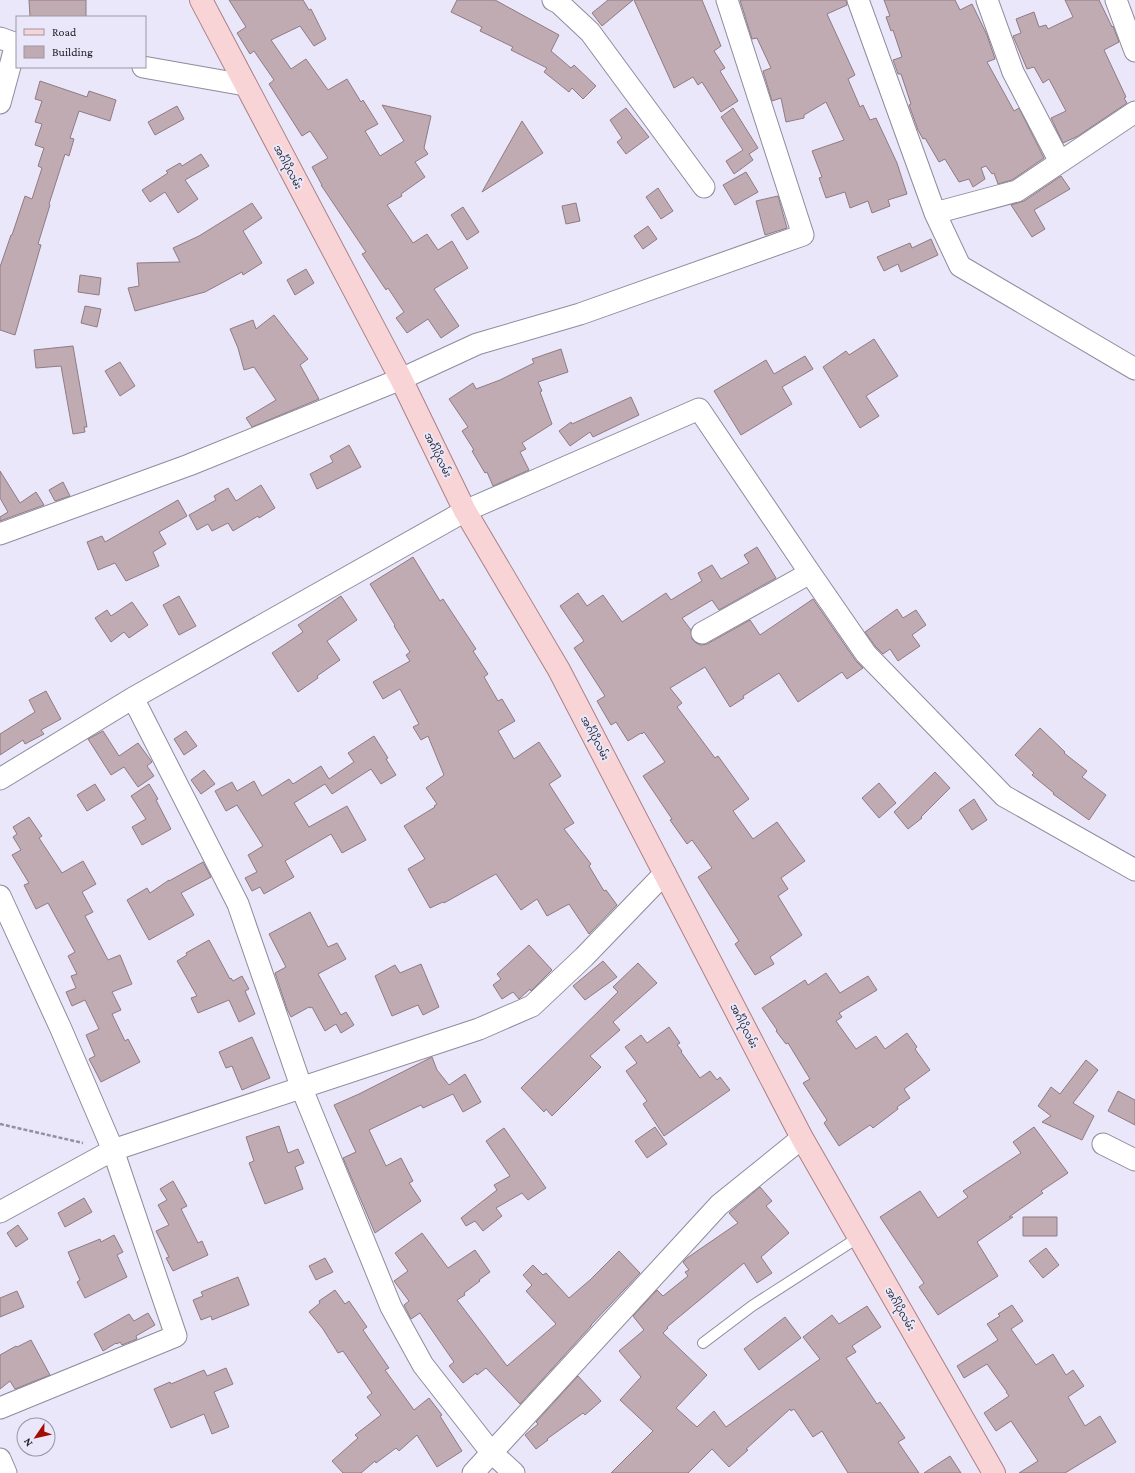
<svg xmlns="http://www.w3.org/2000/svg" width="1135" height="1473" font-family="'Crimson Pro','Noto Sans Myanmar',serif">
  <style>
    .building { fill: #c0abb3; stroke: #8f7b83 }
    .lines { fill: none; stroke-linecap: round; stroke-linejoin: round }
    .service-casing { stroke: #8e8b9c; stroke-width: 12 }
    .minor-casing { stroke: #8e8b9c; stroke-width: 23 }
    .primary-casing { stroke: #a98186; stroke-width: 24 }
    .path { stroke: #93909e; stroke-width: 2.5; stroke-dasharray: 4 2; stroke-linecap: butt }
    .service { stroke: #fff; stroke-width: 10 }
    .minor { stroke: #fff; stroke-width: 21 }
    .primary { stroke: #f8d4d6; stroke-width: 22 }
    .labels { text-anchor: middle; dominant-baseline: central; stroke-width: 4; stroke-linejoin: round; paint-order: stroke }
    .street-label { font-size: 10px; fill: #1f1e25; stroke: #ebe7fa }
  </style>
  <rect width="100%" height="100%" fill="#ebe7fa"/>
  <path class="building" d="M29,0h57v17h-56z
    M229,0h74l6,10 2,-1 15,30 -12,7 -14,-20 -29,14 20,29 15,-10 22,31 19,-11 14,23 2,-2 15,24 -13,7 15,25 24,-15 -22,-36 49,11 -7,32 4,6 -13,8 10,15 -24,17 1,2 -15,9 26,38 14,-9 11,16 14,-9 16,27 -34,21 25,37 -18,12 -13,-19 -21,14 -11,-15 8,-6 -16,-24 -2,2 -24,-36 4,-2 -45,-67h1l-10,-18 16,-9 -18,-27 -8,5 -33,-52 5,-4 -20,-29 -4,3 -13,-21 9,-6z
    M457,0h38l64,35 -8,16 20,17 3,-3 22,21 -13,13 -11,-11 -3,4 -25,-20 3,-4 -36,-18 2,-3 -33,-16 2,-4 -31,-15z
    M608,0h25l-31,26 -10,-13z
    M634,0h68l19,46 -7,5 11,17 -5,3 18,30 -17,11 -19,-30 -4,3 -5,-8 -19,11z
    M740,0h106l1,5 -20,9 28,61 -7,4 12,28 3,-2 7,15 6,-2 21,45 10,31 -19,6 2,6 -18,7 -4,-12 -18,7 -5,-16 -19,6 -7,-20 3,-1 -10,-26 32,-11 -18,-38 -22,13v3l-18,4 -5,-24 -9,3 -9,-30 8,-3 -14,-30 -5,1z
    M884,0h71l5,10 12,-6 15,31 8,24 -8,3 27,49 5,-3 25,50 -32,22 -14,4 -4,-11 -2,1 -6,-8 -5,2 4,11 -12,8 -4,-8 -10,3 -14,-23 -6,3 -14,-24 -2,1 -5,-9 -9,-25 2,-1 -10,-30h-3l-5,-14 9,-3 -9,-27 -2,1 -5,-14 4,-1z
    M1065,0h34l13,27 1,-1 6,16 -15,8 22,47 -2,1 3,5 -49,33 -15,7 -12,-25 15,-7 -17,-32 -6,4 -9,-16 -7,2 -14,-33 8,-3 -5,-14 18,-7 5,15 7,-2 2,4 25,-12z
    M40,81l47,16 2,-6 27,9 -6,21 -31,-10 -9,27 4,1 -5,17 -4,-2 -16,50 1,1 -12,39 3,1 -26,90 -15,-5v-63l11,-32h1l13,-39 7,3 10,-31 -4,-2 6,-18 -9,-3 7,-21 -7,-2 7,-21 -7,-2z
    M177,106l7,13 -29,16 -7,-13z
    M626,108l23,29 -23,17 -9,-12 5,-4 -12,-18z
    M733,108l25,40 -9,6 4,6 -19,14 -8,-13 17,-11 -22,-33z
    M522,121l21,32 -61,39z
    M201,154l8,12 -24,14 13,19 -20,14 -13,-21 -15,10 -8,-12 26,-17 -2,-2 14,-8 2,3z
    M746,172l12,20 -23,13 -12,-20z
    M1061,176l9,13 -36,21 11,19 -13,8 -21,-32 13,-4z
    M658,188l15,23 -12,8 -15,-22z
    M778,196l9,32 -22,7 -9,-34z
    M252,203l10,15 -19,13 19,32 -19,12 -1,-3 -37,20 -70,19 -7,-23 11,-2 -2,-23 43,-1 -7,-14 26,-12z
    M576,203l4,18 -14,3 -4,-18z
    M463,207l16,25 -12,8 -16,-25z
    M648,226l9,13 -14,10 -9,-13z
    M931,239l7,16 -37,17 -3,-8 -14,7 -7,-14 33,-14 2,5z
    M306,269l8,14 -19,12 -8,-15z
    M80,275l21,3 -2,17 -21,-3z
    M85,306l16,3 -4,18 -16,-4z
    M274,315l34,44 -8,6 19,34 -67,28 -6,-9 30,-18 -22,-33 -10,3 -6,-22 -8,-19 23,-9 3,9z
    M874,339l24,37 -32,20 13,20 -19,12 -37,-61 23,-16 3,4z
    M73,346l14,81h-3l1,5 -12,2 -12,-68 -25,2 -2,-18z
    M561,349l7,23 -30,10 4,9 -2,1 12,32 -30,19 4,6 -6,3 9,18 -36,16 -6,-14 -2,1 -13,-22 2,-1 -12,-19 6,-4 -19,-28 24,-16 3,6 24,-9 34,-17 -2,-4z
    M805,356l8,13 -31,18 10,17 -51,31 -27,-44 52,-31 8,14z
    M120,362l15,24 -15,10 -15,-25z
    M631,397l8,18 -46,22 -3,-5 -20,14 -11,-15 12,-9 1,2z
    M349,445l12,22 -44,22 -7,-15 23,-12 -3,-6z
    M0,471l20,32 16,-11 8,13 -44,16v-4l8,-5 -8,-14z
    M63,482l7,14 -15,5 -6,-11z
    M261,485l14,23 -16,10 -1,-2 -25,15 -5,-8 -16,8 -4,-7 -11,6 -8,-15 27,-15 -2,-4 14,-8 8,13z
    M178,500l9,16 -28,16 7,12 -13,8 6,14 -33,15 -11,-18 -17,7 -11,-28 15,-6 3,6z
    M757,547l19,31 -57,32 -7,-10 -30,18 9,12 1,9 4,4 5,2 6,-1 43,-24 10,15 53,-36 43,62 7,7 -16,11 -5,-7 -44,30 -19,-29 -36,23 1,2 -14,9 -25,-40 -35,21 12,15 -5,4 38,51 3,-2 31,43 -16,12 20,28 24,-17 28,39 -24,17 7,11 -10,7 24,39 -32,22 4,7 -19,11 -20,-31 4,-3 -41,-64 14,-9 -20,-28 -5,4 -17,-24 2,-1 -29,-43 22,-14 -21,-30 -2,2 -1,-1 -13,8 -12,-19 -5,3 -14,-24 8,-5 -31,-48 10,-7 -24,-35 18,-13 9,13 16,-11 19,27 44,-29 5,7 31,-19 -4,-8 14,-8 9,14 28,-16 -5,-8z
    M413,557l27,44 3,-2 33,50 -3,2 15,23 -4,3 14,24 4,-2 13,22 -17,10 16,28 25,-17 22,34 -12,8 25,39 -10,6 27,35 -2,2 15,25 2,-1 11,15 -28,29 -20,-30 -22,12 -10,-17 -16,11 -25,-36 -52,29 -1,-1 -13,6 -22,-39 17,-10 -21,-33 31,-19 -1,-1 3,-2 -11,-16 18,-13 -16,-39 -7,4 -8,-13 6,-3 -19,-35 -17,10 -10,-17 37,-21 -4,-6 4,-3 -16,-26 1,-1 -25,-41z
    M179,596l17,30 -17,9 -16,-30z
    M341,596l16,24 -30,21 13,19 -23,16 1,2 -20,14 -26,-39 31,-21 -5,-7z
    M132,602l16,23 -19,13 -5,-6 -13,10 -16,-24 12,-8 4,6z
    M897,609l6,9 13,-8 10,15 -14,10 8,11 -22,15 -8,-12 -7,5 -8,-8 -10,-14z
    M46,691l15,28 -20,11 3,4 -19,10 -2,-4 -23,15v-21l35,-22 -6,-12z
    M1040,728l25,24 -1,1 23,18 -5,6 24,18 -17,25 -36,-26 1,-1 -22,-18 2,-2 -19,-18z
    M103,731l16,25 19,-13 14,19 -5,4 7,10 -16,11 -14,-20 -13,8 -23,-36z
    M186,731l11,15 -13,9 -10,-16z
    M374,736l14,22 -2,1 10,16 -15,9 -10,-15 -39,25 -7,-10 -31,19 15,24 38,-21 19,34 -24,13 -11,-19 -46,27 9,16 -30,17 -4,-7 -8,4 -7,-13 12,-6 -9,-17 15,-9 -26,-41 -11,6 -11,-20 17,-9 5,9 17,-10 8,15 27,-17 4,5 28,-18 8,13 25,-17 -6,-9z
    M204,770l11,14 -14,10 -10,-14z
    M935,772l15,16 -29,29 1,1 -14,11 -14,-17z
    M879,783l17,20 -17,15 -17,-20z
    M95,784l10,16 -18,11 -10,-16z
    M149,784l9,15 -2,1 15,29 -29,16 -10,-18 14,-8 -15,-23z
    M974,799l13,21 -15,10 -13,-20z
    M29,817l13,19 -3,2 23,35 21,-12 13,23 -14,8 11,20 -8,4 23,44 12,-5 12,29 -20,8 9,18 -9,4 13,27 3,-2 12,23 -39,20 -12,-23 6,-3 -9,-21 13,-6 -14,-29 -13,6 -6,-14 10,-4 -5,-12 6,-2 -9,-18 7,-4 -27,-49 -12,6 -12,-24 5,-2 -17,-28 9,-5 -8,-13 4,-3 -4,-7z
    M203,862l8,15 -30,16 13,22 -45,25 -22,-40 20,-12 3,5 19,-13v1z
    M310,912l18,35 9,-4 9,16 -28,15 23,41 5,-3 8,13 -13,8 -5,-9 -11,7 -13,-24 -2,1 -1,-1 -18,10 -4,-8 -12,-36 11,-6 -17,-33z
    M209,940l21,39 1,-1 2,3 9,-5 7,13 -4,2 10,23 -16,8 -10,-22 -31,13 -7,-15 6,-2 -20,-35 10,-6 -1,-2z
    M529,945l23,25 -21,21 -1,-2 -11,10 -6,-7 -11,7 -9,-14 8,-6 -4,-5z
    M603,961l14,16 -32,23 -12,-14z
    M638,963l19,20 -44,39 7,8 -30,26 11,11 -49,49 -6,-7 -2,3 -23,-24 97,-96 -5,-5z
    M421,964l18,43 -16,8 -5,-10 -26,11 -17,-40 20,-11 5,8z
    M826,973l14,20 28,-17 9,14 -38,23 3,4 -6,4 20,28 20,-13 9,13 22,-16 10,14 -2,2 15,21 -26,19 6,9 -13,9 1,2 -25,19 -3,-3 -31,21 -15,-23 3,-3 -24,-37 7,-4 -22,-36 -2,1 -10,-13 1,-1 -15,-22 43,-28 3,5z
    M669,1027l11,16 -3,2 5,6 -1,1 19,26 10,-7 7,9 3,-3 10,13 -66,46 -21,-32 4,-3 -21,-30 11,-8 -12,-16 16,-12 6,8z
    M252,1037l18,41 -28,12 -10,-24 -6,2 -7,-16z
    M432,1057l5,13 12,15 16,-11 16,28 -18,10 -10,-18 -30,14 -2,-3 -52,25 17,36 15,-8 12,23 -4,2 12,18 -46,32 -32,-75 13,-6 -22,-47 25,-11z
    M1086,1060l12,10 -25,33 21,13 -12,24 -40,-18 9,-6 -13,-10 13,-19 9,7z
    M1118,1091l17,9v25l-27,-14z
    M279,1126l9,27 10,-4 6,14 -9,4 8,22 -38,15 -16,-41 5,-2 -8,-24z
    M655,1127l12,17 -20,14 -12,-17z
    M1034,1127l34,46 -27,18 2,2 -34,24h4l-36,25 21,34 -60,39 -19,-28 5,-4 -44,-66 40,-26 18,27 30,-21 -5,-6 58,-38 -8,-11z
    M504,1128l42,60 -18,12 -6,-7 -26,15 6,8 -19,15 -8,-10 -9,5 -5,-8 36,-28 -3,-5 16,-9 -24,-35z
    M173,1181l14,25 -6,3 17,34 4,-2 6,14 -35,16 -7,-13 3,-1 -13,-26 13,-6 -11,-20 9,-5 -7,-11z
    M760,1187l12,14 -6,5 23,27 -28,24 11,16 -15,10 -13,-20 -77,64 1,1 -5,5 44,42 -31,33 21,19 17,-16 12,16 94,-68 -17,-22 29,-22 7,9 28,-18 14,21 -29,19 4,6 -10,6 31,46 3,-2 25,36 -7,4 21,31h-71l-26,-42 -9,6 -19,-28 -3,2 -1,-2 -44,40 2,1 -19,17 -17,-18 -24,24h-77l42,-42 -33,-31 21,-23 -22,-26 25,-21 -11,-14 24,-26 6,6 25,-20 -3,-4 4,-2 -6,-8 4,-4 51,-35 -9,-10z
    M84,1198l8,14 -27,15 -7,-14z
    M1023,1217h34v19h-34z
    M18,1225l10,14 -12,8 -9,-14z
    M422,1233l26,35 27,-18 15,22 -11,8 1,1 -16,12 1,2 -8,5 50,66 49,-42 -30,-33 6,-6 -9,-10 10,-10 10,10 3,-2 23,25 21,-18 29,-29 21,22 -49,52v1l-71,78 -34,-36 -9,7 -1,-2 -13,10 -14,-17 5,-4 -34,-49 -9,6 -7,-14 5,-4 -15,-20 14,-10 -13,-18z
    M114,1235l9,17 -6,3 10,22 -42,21 -8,-16 3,-2 -12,-28 32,-13 1,3z
    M1046,1248l13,17 -16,13 -14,-17z
    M325,1258l8,14 -17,8 -7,-14z
    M238,1277l11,28 -37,15 -1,-4 -10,4 -8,-20 10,-4 -2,-4z
    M335,1290l10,14 4,-3 18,26 -4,3 26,38 -4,2 29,40 15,-12 13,17 -2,1 22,35 -25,16 -20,-32 -18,16 -3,-3 -20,15 -1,-2 -14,12h-18l-11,-12 26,-23 -3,-3 26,-20 -14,-18 5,-4 -29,-42 -5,2 -15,-24 -14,-17 11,-9 -1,-2z
    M17,1291l7,16 -24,10v-19z
    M1012,1305l11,16 -12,8 25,36 17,-11 13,21 7,-5 11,16 -16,11 17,29 15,-10 16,26 -51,31h-46l19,-12 -27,-40 -15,10 -12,-18 25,-17 -3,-4h1l-20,-28 -23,14 -7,-12 41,-26 -11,-16 13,-8 -2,-2z
    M148,1313l7,12 -19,11 1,3 -15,6 -2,-3 -3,2 -1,-1 -13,8 -9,-17 35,-20 5,7z
    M785,1317l16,21 -42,32 -15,-21z
    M31,1340l19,35 -35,14 -5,-8 -10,8v-34l16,-9 1,1z
    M226,1368l7,16 -19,8 15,35 -17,7 -8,-20 -33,14 -17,-39 16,-7 1,2 33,-14 3,6z
    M578,1376l23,25 -16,14 -2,-2 -36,26 1,1 -12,9 -11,-14 13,-11 -2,-2z
    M950,1456l11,17h-37z"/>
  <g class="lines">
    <g class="service-casing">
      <path id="service" d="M703,1343l49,-37 107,-69"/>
    </g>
    <g class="minor-casing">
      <path id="minor" d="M553,0l6,3 31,29 114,155
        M858,0l77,213 25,53 175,103
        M987,0l26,72 47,90
        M1116,0l19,51
        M0,38l17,6
        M143,67l102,18
        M0,103l16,-59
        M935,213l82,-22 118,-79
        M0,534l189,-69 212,-86 76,-35 103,-30 223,-79 -76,-235
        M702,633l108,-60
        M133,698l105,206 64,185 89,218 32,58 68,87 23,21
        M0,779l133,-81 332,-187 234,-102 111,164 56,81 138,142 131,74
        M0,896l61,133 52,121 63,186 -176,72
        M1103,1144l32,16
        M0,1212l113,-62 366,-121 53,-23 52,-49 81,-84
        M0,1459l6,14
        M473,1473l246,-268 83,-67"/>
    </g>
    <g class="primary-casing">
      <path id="primary" d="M201,0l200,379 64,132 94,159 243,468 192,335"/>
    </g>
    <path class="path" d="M0,1124l83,19"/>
    <use href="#service" class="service"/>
    <use href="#minor" class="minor"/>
    <use href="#primary" class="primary"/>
  </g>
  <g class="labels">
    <g class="street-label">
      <text transform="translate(288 167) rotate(62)">အင်္ဂါပိုလမ်း</text>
      <text transform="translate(438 455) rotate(64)">အင်္ဂါပိုလမ်း</text>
      <text transform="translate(595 738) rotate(62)">အင်္ဂါပိုလမ်း</text>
      <text transform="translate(744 1026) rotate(63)">အင်္ဂါပိုလမ်း</text>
      <text transform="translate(900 1309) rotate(60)">အင်္ဂါပိုလမ်း</text>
    </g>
  </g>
  <rect x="16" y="16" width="130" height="52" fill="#ebe7fa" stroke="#9997a5"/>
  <rect x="24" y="29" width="20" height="6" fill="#f8d4d6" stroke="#9997a5"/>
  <text x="52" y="36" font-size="12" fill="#1f1e25">Road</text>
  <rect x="24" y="46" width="20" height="12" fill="#c0abb3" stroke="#9997a5"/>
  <text x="52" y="56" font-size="12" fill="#1f1e25">Building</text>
  <g transform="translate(36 1437) rotate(236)"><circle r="19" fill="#ebe7fa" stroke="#9997a5"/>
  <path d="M0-3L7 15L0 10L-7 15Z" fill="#a30d04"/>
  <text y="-6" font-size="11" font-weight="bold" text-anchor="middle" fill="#1f1e25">N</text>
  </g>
</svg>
